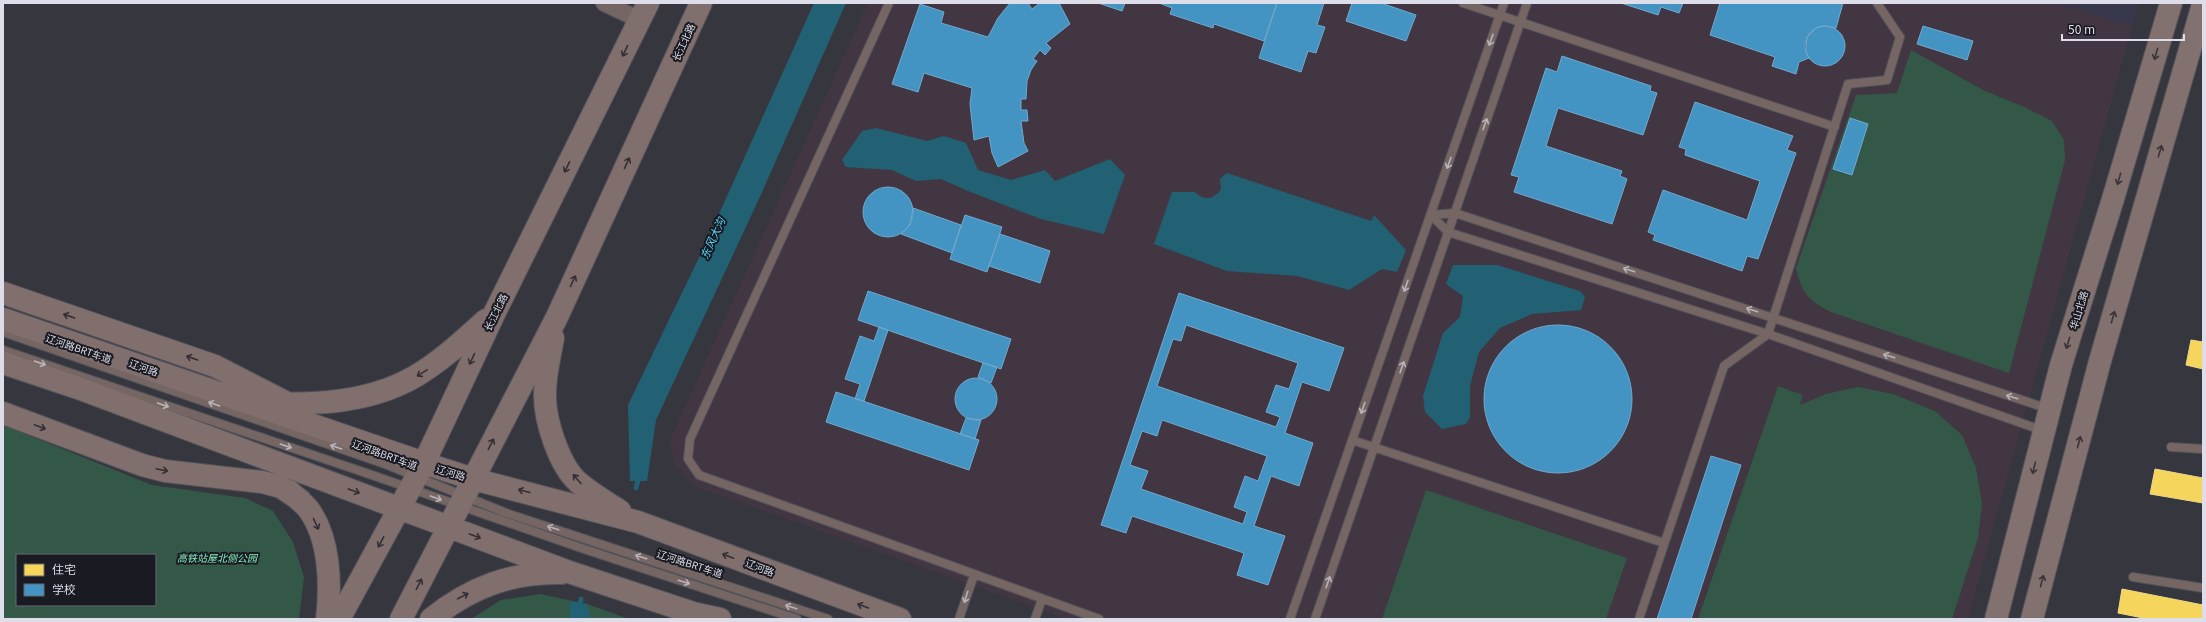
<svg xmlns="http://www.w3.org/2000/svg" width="2206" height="622" font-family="Georgia,'Noto Sans SC',serif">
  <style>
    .built { fill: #38384d }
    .education { fill: #423642 }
    .green { fill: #335847; fill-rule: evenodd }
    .water { fill: #226174 }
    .homes { fill: #f6d55c; stroke: #eed886 }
    .schools { fill: #4393c3; stroke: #71aace; fill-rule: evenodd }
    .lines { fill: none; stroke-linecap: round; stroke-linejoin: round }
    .stream { stroke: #226174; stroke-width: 5 }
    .service-casing { stroke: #525259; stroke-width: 10 }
    .minor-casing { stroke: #525259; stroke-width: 18 }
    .secondary-casing { stroke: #525259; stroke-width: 24 }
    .primary-casing { stroke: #525259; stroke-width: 24 }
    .service { stroke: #756664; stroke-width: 8 }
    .minor { stroke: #756664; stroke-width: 16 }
    .secondary { stroke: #82716e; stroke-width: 22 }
    .primary { stroke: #816f6d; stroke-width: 22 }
    .oneway { stroke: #b9b4ba }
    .oneway2 { stroke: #342f35 }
    .oneway3 { stroke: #393439 }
    .labels { text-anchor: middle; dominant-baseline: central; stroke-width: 4; stroke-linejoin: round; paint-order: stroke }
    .street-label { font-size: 10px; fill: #dddee9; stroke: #1a1a22 }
    .park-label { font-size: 10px; font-style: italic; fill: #87efbc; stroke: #1a1a22 }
    .water-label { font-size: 11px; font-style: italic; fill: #53d4f8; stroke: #1a1a22 }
  </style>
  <rect width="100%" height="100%" fill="#36363f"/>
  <path class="built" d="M2060,3h79l-7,24z"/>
  <path class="education" d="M868,3h1192l72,24 -164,592h-902l-372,-133 -19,-20 -5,-26z"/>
  <path class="green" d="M1911,50l74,41 39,16 28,14 12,19 1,20 -56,213 -178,-61c-23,-12 -29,-18 -35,-44l60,-173 41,-2z
    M1778,386l25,9 -3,10 26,-11 32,-7 35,7 42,17 27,24 14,33 6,36 -4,34 -26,81h-254z
    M3,425l149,60 93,13 28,13 20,31 11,35 -5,42h-296zM17,555h138v50h-138z
    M1426,490l201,68 -21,61h-224z
    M540,594l47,10 42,15h-158l30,-19z"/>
  <path class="water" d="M814,3h32l-88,198 -102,219 -9,61h-17l-2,-76 77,-160z
    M876,128l51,13 17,-5 22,7 12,27 33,10 34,-10 10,11 55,-22 15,16 -21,59 -63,-15 -73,-28 -27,-12 -25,2 -24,-11 -46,-3 -4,-7 20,-29z
    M1227,173l144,48 3,-6 32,35 -9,22 -15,-3 -33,21 -52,-14 -70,-5 -73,-27 18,-52h23c8,9 19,8 26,-3l-1,-10z
    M1453,265h44l83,26 5,6 -4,13 -49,4 -32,14 -21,24 -9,34v31l-4,7 -24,5 -17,-17 -2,-16 20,-63 17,-16 3,-21 -17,-12z
    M569,601l18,3 4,15h-21z"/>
  <path class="homes" d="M2191,340l12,2v27l-17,-4z
    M2155,469l48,9v25l-53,-9z
    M2122,589l81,16v14h-55l-30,-6z"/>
  <path class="schools" d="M1010,3h18l4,6 8,-6h19l11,21 -24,19 5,5 -6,7 -5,-5 -7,9 4,2 -6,9 -4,11 -1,18h-5v11h6l1,11h-7l3,22 4,8 -30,16 -6,-14 -3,-17 -15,4 -4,-36 2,-16 -48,-15 -6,19 -26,-8 28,-80 24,8 -3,11 47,14 10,-19z
    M1098,3h27l-3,8z
    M1159,3h118l-13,38 -50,-17 -1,4 -43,-14 2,-6z
    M1277,3h47l-7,22 8,2 -9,26 -8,-2 -7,21 -42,-14z
    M1352,3h29l35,12 -10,26 -60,-20z
    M1621,3h62l-4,10 -18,-6 -3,8z
    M1720,3h123l-7,25 -13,-2 -7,2 -9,9 -1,14 3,7 -10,4 -3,12 -24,-8 3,-9 -65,-22z
    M1805 46a20 20 0 1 1 40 0a20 20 0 1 1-40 0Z
    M1923,26l50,15 -6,19 -50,-16z
    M1562,56l89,30 -1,5 7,2 -14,42 -85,-27 -12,38 76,25 -2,5 7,3 -15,45 -98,-32 5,-15 -8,-2 35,-107 11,4z
    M1695,102l98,34 -6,14 9,3 -38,106 -11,-3 -5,15 -89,-31 2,-5 -7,-3 15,-42 84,30 13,-39 -75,-26 1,-6 -7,-2z
    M1850,118l18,6 -16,51 -19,-6z
    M863 212a25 25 0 1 1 50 0a25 25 0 1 1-50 0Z
    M913,208l48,17 -9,28 -51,-19 9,-9z
    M965,215l37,12 -15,45 -37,-13z
    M1000,234l50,17 -10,32 -51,-17z
    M868,291l143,48 -10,30 -143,-49z
    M1179,293l165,55 -15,43 -27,-9 -17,51 28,10 -14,43 -28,-10 -17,50 31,10 -17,49 -31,-10 7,-22 -112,-37 -6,17 -25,-8zM1186,325l112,38 -9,26 -13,-4 -10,27 14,5 -4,10 -119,-41 16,-47 8,2zM1162,420l105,36 -9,25 -13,-5 -11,31 13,5 -4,12 -102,-35 7,-18 -18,-6 12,-34 15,5z
    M1484 399a74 74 0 1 1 148 0a74 74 0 1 1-148 0Z
    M879,327l9,3 -24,71 -9,-2 5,-15 -15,-5 15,-43 14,5z
    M983,363l14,4 -6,16 -13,-6z
    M955 399a21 21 0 1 1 42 0a21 21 0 1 1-42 0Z
    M836,392l143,48 -10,30 -143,-48z
    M966,418l15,2 -6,19 -15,-5z
    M1711,456l30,9 -50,154h-34z"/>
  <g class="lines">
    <path class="stream" d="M636,488l3,-12
      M577,619l4,-20"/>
    <g class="service-casing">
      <path id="service" d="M889,3l-199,436 -2,20 11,16 400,144
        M1463,3l372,124
        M3,332l382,132 121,49 322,106
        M3,350l366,124 215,75 213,70
        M2044,431l-276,-97 -320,-102 -17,-17 24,-2 594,196
        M1352,440l312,103
        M2171,447l32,2
        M2133,577l70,11
        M959,619l15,-44
        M1035,619l7,-20
        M1290,619l214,-616
        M1315,619l212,-616
        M1639,619l85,-253 44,-32 80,-250 39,-4 13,-43 -23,-34"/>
    </g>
    <g class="minor-casing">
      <path id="minor" d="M604,3l36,17"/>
    </g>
    <g class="secondary-casing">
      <path id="secondary" d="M1996,619l65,-254 52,-166 58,-196
        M2032,619l68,-258 103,-357"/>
    </g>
    <g class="primary-casing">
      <path id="primary" d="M3,293l212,73 76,39
        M3,319l421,144 49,16 165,43 262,97
        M553,338c-3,18 -8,36 -8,55 -1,26 14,73 34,90 13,11 27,19 41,28
        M3,363l75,25 494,185 121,40 27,6
        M276,402c18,3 34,1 52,0 75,-7 105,-34 158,-82
        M3,413l139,52 23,6 97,11 19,5 19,13
        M289,491c6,6 15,12 20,19 21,29 22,75 18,109
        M339,619l85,-156 71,-151 153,-309
        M401,619l156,-302 144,-314
        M431,619c40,-32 80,-47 131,-46"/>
    </g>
    <use href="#service" class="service"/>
    <use href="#minor" class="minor"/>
    <use href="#secondary" class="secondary"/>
    <use href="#primary" class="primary"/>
  </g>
  <defs><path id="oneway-shaft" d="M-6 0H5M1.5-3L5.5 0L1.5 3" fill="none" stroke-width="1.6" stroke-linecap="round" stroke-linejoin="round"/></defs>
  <g class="oneway">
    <use href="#oneway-shaft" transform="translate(1491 40) rotate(109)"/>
    <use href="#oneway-shaft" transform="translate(1485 124) rotate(-71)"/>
    <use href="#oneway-shaft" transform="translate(1449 163) rotate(109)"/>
    <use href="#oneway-shaft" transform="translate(1629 270) rotate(-162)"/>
    <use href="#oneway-shaft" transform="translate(1406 286) rotate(109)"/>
    <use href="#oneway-shaft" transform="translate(1752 310) rotate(-162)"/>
    <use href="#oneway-shaft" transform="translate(1889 356) rotate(-162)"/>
    <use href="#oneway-shaft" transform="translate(40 363) rotate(19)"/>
    <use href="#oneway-shaft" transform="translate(1402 367) rotate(-71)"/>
    <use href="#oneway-shaft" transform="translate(2012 397) rotate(-162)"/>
    <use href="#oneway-shaft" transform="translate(214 404) rotate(-161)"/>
    <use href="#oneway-shaft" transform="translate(163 405) rotate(19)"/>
    <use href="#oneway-shaft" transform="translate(1363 408) rotate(109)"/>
    <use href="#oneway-shaft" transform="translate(286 446) rotate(19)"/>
    <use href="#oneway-shaft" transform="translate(336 447) rotate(-161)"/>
    <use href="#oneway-shaft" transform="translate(436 498) rotate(20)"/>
    <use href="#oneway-shaft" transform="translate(553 528) rotate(-162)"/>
    <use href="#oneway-shaft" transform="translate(641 557) rotate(-162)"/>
    <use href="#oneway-shaft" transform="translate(684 582) rotate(18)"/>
    <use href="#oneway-shaft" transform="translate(1328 582) rotate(-71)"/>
    <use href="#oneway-shaft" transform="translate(966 597) rotate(108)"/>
    <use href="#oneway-shaft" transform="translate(791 607) rotate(-162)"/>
  </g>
  <g class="oneway2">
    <use href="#oneway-shaft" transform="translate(625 51) rotate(116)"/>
    <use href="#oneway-shaft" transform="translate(627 163) rotate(-65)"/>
    <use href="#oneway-shaft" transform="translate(567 167) rotate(116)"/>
    <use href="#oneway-shaft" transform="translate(573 281) rotate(-65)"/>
    <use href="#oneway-shaft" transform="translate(69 316) rotate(-161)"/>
    <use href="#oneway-shaft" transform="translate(192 358) rotate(-161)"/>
    <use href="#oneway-shaft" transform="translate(472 359) rotate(115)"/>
    <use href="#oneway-shaft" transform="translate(422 373) rotate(148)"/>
    <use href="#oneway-shaft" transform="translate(40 427) rotate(21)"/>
    <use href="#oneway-shaft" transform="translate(491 444) rotate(-63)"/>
    <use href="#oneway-shaft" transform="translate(162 470) rotate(12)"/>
    <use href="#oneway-shaft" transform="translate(577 479) rotate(-131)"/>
    <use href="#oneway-shaft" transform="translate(354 491) rotate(20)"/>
    <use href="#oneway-shaft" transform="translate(524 491) rotate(-165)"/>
    <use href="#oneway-shaft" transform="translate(316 524) rotate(65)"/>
    <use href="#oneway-shaft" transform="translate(475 536) rotate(20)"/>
    <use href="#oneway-shaft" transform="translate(381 542) rotate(118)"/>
    <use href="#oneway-shaft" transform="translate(728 556) rotate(-159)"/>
    <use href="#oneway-shaft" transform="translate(419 584) rotate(-63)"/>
    <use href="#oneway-shaft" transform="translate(463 596) rotate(-28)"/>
    <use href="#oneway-shaft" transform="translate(863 606) rotate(-160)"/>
  </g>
  <g class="oneway3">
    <use href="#oneway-shaft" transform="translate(2156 54) rotate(106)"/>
    <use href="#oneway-shaft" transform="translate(2160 151) rotate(-74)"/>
    <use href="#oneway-shaft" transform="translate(2119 179) rotate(106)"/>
    <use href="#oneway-shaft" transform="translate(2113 317) rotate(-74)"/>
    <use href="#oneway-shaft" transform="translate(2068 343) rotate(107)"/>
    <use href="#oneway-shaft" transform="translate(2079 442) rotate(-75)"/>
    <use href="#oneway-shaft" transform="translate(2034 468) rotate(104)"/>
    <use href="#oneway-shaft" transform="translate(2042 581) rotate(-75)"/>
  </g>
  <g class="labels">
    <g class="street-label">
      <text transform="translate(683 42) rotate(-65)">长江北路</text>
      <text transform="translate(2078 310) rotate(-73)">华山北路</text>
      <text transform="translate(495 312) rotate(-64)">长江北路</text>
      <text transform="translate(79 348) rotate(19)">辽河路BRT车道</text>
      <text transform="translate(144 367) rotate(19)">辽河路</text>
      <text transform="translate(385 454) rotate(20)">辽河路BRT车道</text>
      <text transform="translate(451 472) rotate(17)">辽河路</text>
      <text transform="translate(690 563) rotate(18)">辽河路BRT车道</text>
      <text transform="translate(760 567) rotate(21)">辽河路</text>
    </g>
    <g class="park-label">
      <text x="217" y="557">高铁站屋北侧公园</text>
    </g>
    <g class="water-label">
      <text transform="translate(712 238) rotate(-66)">东风大沟</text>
    </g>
  </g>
  <rect width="2206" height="622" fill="none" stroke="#dddee9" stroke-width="8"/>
  <rect x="16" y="554" width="140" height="52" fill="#1a1a22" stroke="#686872"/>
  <rect x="24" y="564" width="20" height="12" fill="#f6d55c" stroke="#686872"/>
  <text x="52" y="574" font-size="12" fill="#dddee9">住宅</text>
  <rect x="24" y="584" width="20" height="12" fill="#4393c3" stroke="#686872"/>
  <text x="52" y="594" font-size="12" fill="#dddee9">学校</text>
  <path d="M2062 34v6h122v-6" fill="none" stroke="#dddee9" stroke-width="2"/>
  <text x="2068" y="34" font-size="12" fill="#dddee9" stroke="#1a1a22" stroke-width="3" paint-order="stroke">50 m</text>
</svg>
